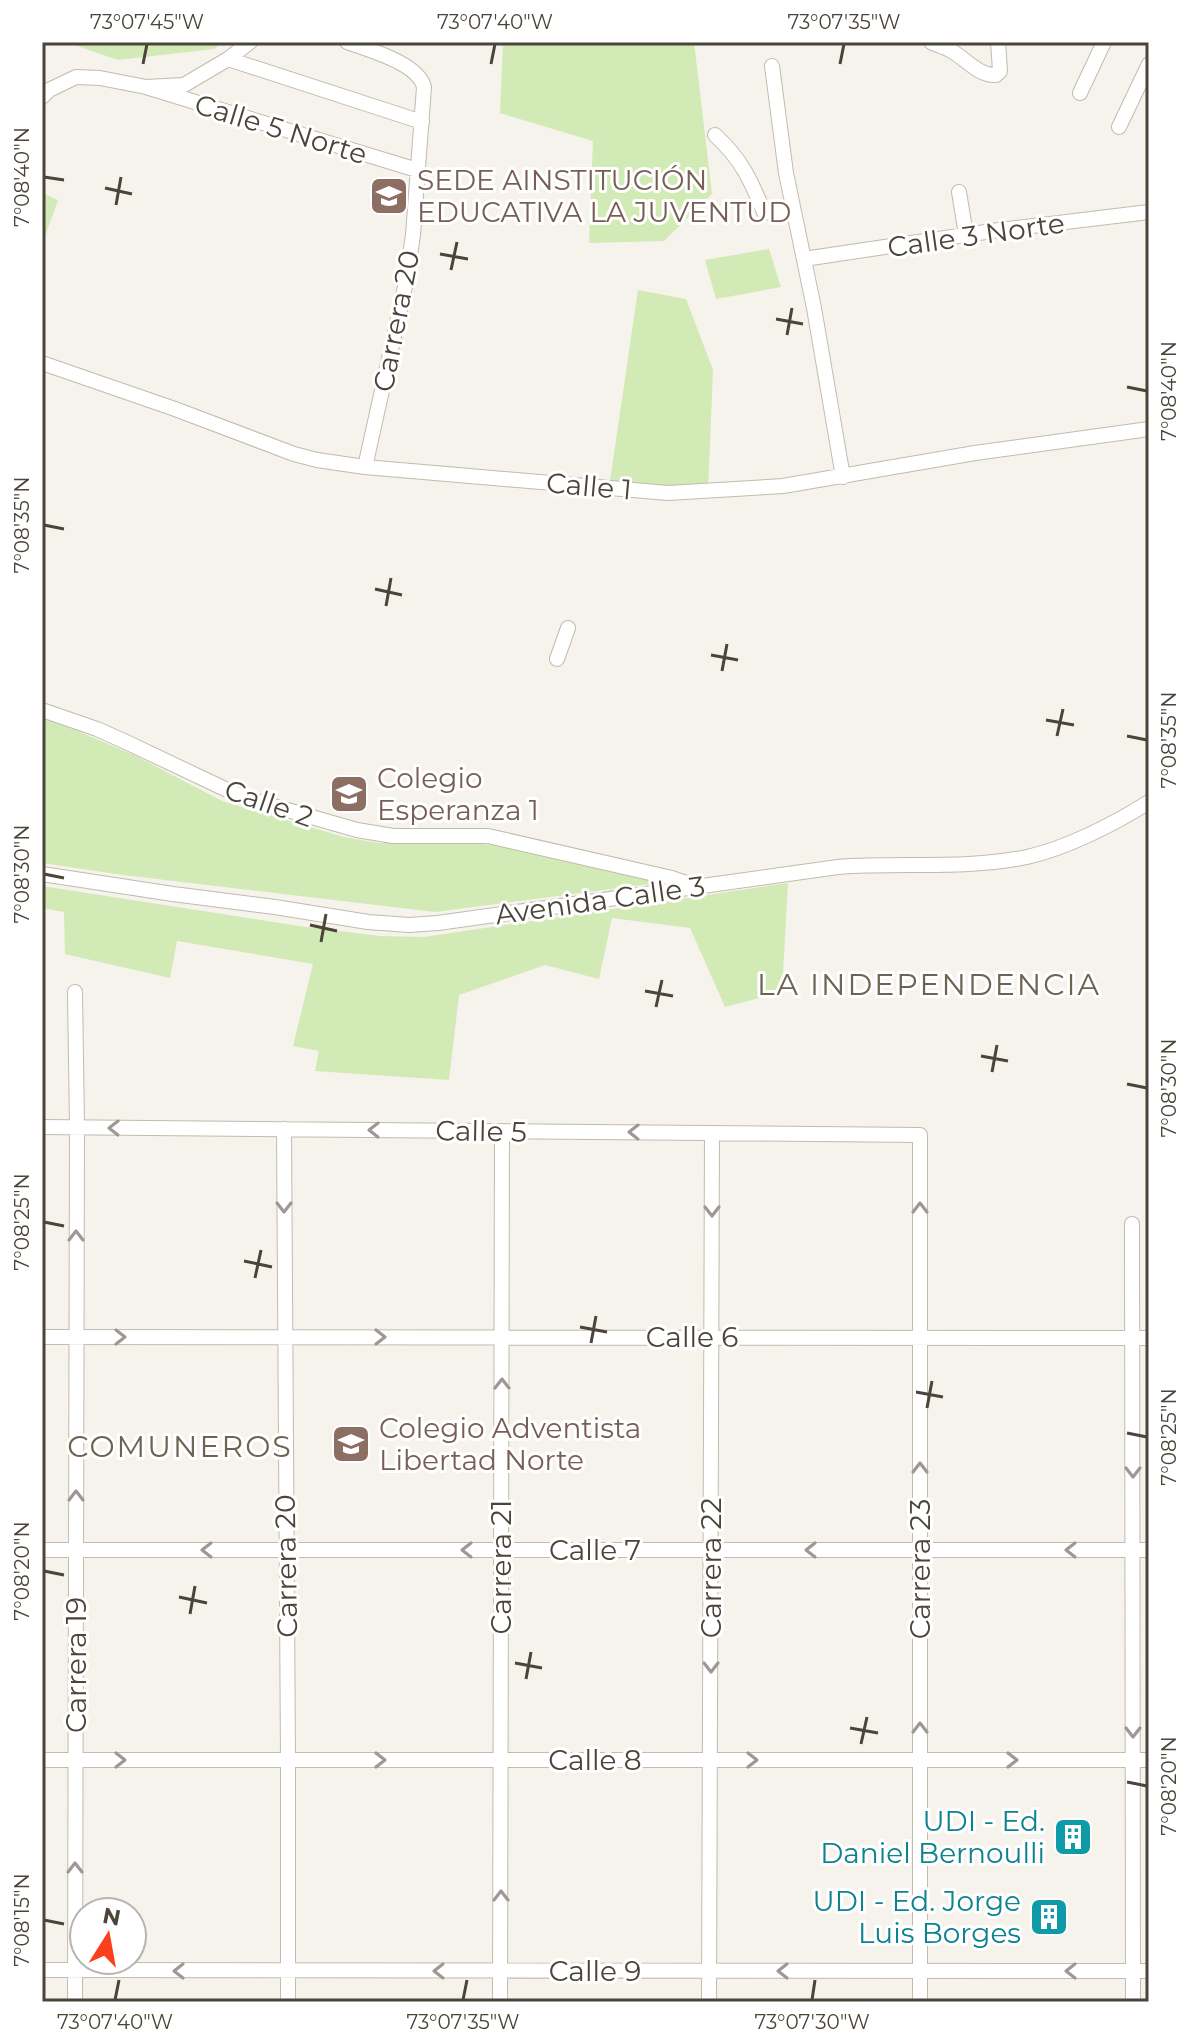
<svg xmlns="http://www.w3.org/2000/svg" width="1191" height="2044" font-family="Montserrat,sans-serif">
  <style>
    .green { fill: #d2eab5 }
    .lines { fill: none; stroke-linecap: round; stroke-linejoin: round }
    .minor-casing { stroke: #c2bbae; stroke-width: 16 }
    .minor { stroke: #fff; stroke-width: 14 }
    .oneway { stroke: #9c9892 }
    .ticks { fill: none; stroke: #4b4439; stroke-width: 3 }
    .labels { text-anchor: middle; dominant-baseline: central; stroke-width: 6; stroke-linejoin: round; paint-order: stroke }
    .street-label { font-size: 28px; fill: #4b4439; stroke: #fff }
    .education-label { font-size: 28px; fill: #785e54; stroke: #fff; text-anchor: start }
    .culture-label { font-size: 28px; fill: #0d838f; stroke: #fff; text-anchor: end }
    .neighbourhood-label { font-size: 30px; letter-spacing: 2px; fill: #6e6250; stroke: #fff }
    .neatline { fill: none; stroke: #4b4439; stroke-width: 3 }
    .ticks-label { font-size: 20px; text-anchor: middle; fill: #4b4439 }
  </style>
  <rect width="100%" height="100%" fill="#f6f3ec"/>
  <path class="green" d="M66,42h157l-9,7 -96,11z
    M503,42h191l18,152 -48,47 -75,2 4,-102 -93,-28z
    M42,193l16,7 -16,45z
    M769,249l12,38 -65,12 -11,-39z
    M638,290l48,9 27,71 -5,121 -99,-3z
    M42,718l31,11 63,27 86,45 122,36 35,6h93l30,3 163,36 -230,30 -312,-37 -81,-12z
    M788,883l-6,109 -57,15 -35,-79 -78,-10 -13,61 -54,-14 -86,30 -10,85 -134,-9 4,-20 -26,-5 20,-82 -136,-23 -7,37 -105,-24 -1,-42 -22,-4v-22l264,41 74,9 44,1z"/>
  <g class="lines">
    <g class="minor-casing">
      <path id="minor" d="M347,42c22,8 71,21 77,45l-11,148 -7,47 -41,185
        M931,42c6,3 13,5 19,8 15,8 28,26 46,25l4,-4 -2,-29
        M228,59l194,63
        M772,66l14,107 28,135 29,169
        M146,87l271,83
        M1080,93l24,-51
        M42,97l7,-7 27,-13 24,1 46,9 38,-2 44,-26 22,-17
        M1119,127l30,-63
        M715,135c27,25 35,44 49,77l30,3
        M959,192l7,43
        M804,259l195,-29 150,-18
        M42,363l133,46 119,45 23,6 48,7 303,26 115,-7 192,-33 174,-24
        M557,659l11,-31
        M42,710l55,19 29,13 116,55 115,33 36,6h95l184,42 20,7
        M42,874l131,20 102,13 93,15 41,3 29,-2 400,-56c62,-5 127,3 189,-10 40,-9 87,-33 122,-55
        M75,992l2,135 -2,875
        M42,1127l878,8v867
        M284,1129l4,631v242
        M1132,1224l1,778
        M42,1337l1107,1
        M42,1550h1107
        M42,1760h1107
        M42,1970l1107,1
        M500,2002l2,-871
        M709,2002l3,-869"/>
    </g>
    <use href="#minor" class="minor"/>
  </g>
  <defs><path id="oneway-chevron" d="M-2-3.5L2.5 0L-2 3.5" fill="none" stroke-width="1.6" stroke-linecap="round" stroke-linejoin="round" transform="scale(2)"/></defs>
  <g class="oneway">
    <use href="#oneway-chevron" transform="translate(114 1128) rotate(-179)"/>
    <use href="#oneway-chevron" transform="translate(374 1130) rotate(-179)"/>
    <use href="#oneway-chevron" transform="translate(634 1132) rotate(-179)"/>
    <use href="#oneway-chevron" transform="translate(284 1207) rotate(90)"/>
    <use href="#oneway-chevron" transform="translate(920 1208) rotate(-90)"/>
    <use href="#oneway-chevron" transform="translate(712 1211) rotate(90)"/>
    <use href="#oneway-chevron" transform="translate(76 1236) rotate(-90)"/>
    <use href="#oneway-chevron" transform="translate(120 1337)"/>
    <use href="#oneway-chevron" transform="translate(380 1337)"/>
    <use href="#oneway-chevron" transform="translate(502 1384) rotate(-90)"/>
    <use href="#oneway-chevron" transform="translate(920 1468) rotate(-90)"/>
    <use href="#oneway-chevron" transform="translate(1133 1472) rotate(90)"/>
    <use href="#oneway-chevron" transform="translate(76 1496) rotate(-90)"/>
    <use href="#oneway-chevron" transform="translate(207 1550) rotate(180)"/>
    <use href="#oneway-chevron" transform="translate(467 1550) rotate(-180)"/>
    <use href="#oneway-chevron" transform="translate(811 1550) rotate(180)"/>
    <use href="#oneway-chevron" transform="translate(1071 1550) rotate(180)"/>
    <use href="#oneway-chevron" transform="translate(711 1667) rotate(90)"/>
    <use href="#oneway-chevron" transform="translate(920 1728) rotate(-90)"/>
    <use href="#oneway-chevron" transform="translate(1133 1732) rotate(90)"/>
    <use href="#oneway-chevron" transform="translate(120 1760)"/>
    <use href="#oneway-chevron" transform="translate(380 1760)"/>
    <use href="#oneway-chevron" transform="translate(752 1760)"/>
    <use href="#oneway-chevron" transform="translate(1012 1760)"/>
    <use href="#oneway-chevron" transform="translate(75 1868) rotate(-90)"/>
    <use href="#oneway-chevron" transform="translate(501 1896) rotate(-90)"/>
    <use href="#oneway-chevron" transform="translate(179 1971) rotate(-180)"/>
    <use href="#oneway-chevron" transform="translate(439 1971) rotate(-180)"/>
    <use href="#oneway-chevron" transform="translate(783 1971) rotate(-180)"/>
    <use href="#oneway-chevron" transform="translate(1071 1971) rotate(-180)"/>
  </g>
  <path class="ticks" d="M143,64l4,-20M491,64l4,-20M840,64l4,-20M44,177l20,3M105,188l27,6M116,205l5,-28M440,254l28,5M451,270l6,-28M776,319l27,5M787,335l5,-27M1127,387l20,4M44,525l20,4M375,589l27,6M386,606l5,-28M711,655l27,5M722,671l5,-27M1046,720l28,5M1057,736l6,-27M1127,736l20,4M44,874l20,4M310,925l27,6M321,942l5,-28M645,991l28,5M656,1007l6,-27M981,1056l27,5M992,1072l5,-27M1127,1084l20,4M44,1222l20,4M244,1261l28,6M255,1278l6,-28M580,1327l27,5M591,1343l5,-27M916,1392l27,5M927,1408l5,-27M1127,1433l20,4M44,1571l20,4M179,1597l28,6M190,1614l5,-28M515,1663l27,5M526,1679l5,-27M850,1728l28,5M861,1744l6,-27M1127,1782l20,4M44,1920l20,4M115,2000l4,-20M463,2000l4,-20M812,2000l3,-20"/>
  <defs>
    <g id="school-square" transform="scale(2)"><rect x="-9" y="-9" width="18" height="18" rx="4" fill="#8d6e63" stroke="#fff"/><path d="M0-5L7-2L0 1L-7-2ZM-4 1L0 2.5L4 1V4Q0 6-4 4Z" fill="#fff"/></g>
    <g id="building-square" transform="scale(2)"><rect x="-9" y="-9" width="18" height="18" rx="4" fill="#0f9aa8" stroke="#fff"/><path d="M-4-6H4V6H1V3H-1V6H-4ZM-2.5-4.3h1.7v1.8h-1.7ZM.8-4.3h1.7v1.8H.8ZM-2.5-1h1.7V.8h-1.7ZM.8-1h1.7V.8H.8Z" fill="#fff"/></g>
  </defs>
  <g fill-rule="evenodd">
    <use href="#school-square" x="389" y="196"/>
    <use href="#school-square" x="349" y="794"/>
    <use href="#school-square" x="351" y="1444"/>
    <use href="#building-square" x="1073" y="1837"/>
    <use href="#building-square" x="1049" y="1917"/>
  </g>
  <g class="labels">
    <g class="street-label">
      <text transform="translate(281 129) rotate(17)">Calle 5 Norte</text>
      <text transform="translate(976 235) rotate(-8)">Calle 3 Norte</text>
      <text transform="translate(396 321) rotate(-79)">Carrera 20</text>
      <text transform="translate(589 486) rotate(5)">Calle 1</text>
      <text transform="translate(269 803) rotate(19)">Calle 2</text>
      <text transform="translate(600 900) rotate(-8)">Avenida Calle 3</text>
      <text transform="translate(481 1131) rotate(1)">Calle 5</text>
      <text x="692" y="1337">Calle 6</text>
      <text x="595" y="1550">Calle 7</text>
      <text transform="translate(286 1566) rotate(-91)">Carrera 20</text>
      <text transform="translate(501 1567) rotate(-90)">Carrera 21</text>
      <text transform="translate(711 1568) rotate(-90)">Carrera 22</text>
      <text transform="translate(920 1569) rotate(-90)">Carrera 23</text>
      <text transform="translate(76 1665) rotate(-90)">Carrera 19</text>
      <text x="595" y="1760">Calle 8</text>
      <text x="595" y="1971">Calle 9</text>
    </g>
    <g class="education-label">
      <text x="417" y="180">SEDE AINSTITUCIÓN<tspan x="417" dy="32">EDUCATIVA LA JUVENTUD</tspan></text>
      <text x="377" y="778">Colegio<tspan x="377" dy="32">Esperanza 1</tspan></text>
      <text x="379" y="1428">Colegio Adventista<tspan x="379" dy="32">Libertad Norte</tspan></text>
    </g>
    <g class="culture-label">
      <text x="1045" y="1821">UDI - Ed.<tspan x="1045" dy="32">Daniel Bernoulli</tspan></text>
      <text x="1021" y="1901">UDI - Ed. Jorge<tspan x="1021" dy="32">Luis Borges</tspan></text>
    </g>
    <g class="neighbourhood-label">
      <text x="929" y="984">LA INDEPENDENCIA</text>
      <text x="180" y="1446">COMUNEROS</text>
    </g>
  </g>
  <rect width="1191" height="2044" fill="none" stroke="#ffffff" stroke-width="88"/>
  <g transform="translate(108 1936) rotate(11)"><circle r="38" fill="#ffffff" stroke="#b7b4b0" stroke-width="2"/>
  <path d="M0-6L14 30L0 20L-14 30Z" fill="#fc3f1d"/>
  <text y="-12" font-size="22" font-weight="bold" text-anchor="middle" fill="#4b4439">N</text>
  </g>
  <rect x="44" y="44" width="1103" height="1956" class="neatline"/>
  <g class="ticks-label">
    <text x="147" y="29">73°07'45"W</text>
    <text x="495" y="29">73°07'40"W</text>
    <text x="844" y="29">73°07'35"W</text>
    <text transform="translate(22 177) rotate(-90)" y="7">7°08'40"N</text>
    <text transform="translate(1169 391) rotate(-90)" y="7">7°08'40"N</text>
    <text transform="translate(22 525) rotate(-90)" y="7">7°08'35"N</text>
    <text transform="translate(1169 740) rotate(-90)" y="7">7°08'35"N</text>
    <text transform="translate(22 874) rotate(-90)" y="7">7°08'30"N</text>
    <text transform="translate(1169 1088) rotate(-90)" y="7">7°08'30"N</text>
    <text transform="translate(22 1222) rotate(-90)" y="7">7°08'25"N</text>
    <text transform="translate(1169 1437) rotate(-90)" y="7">7°08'25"N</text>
    <text transform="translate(22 1571) rotate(-90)" y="7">7°08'20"N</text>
    <text transform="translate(1169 1786) rotate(-90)" y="7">7°08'20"N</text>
    <text transform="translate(22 1920) rotate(-90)" y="7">7°08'15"N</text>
    <text x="115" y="2029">73°07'40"W</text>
    <text x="463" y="2029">73°07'35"W</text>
    <text x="812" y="2029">73°07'30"W</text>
  </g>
</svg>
